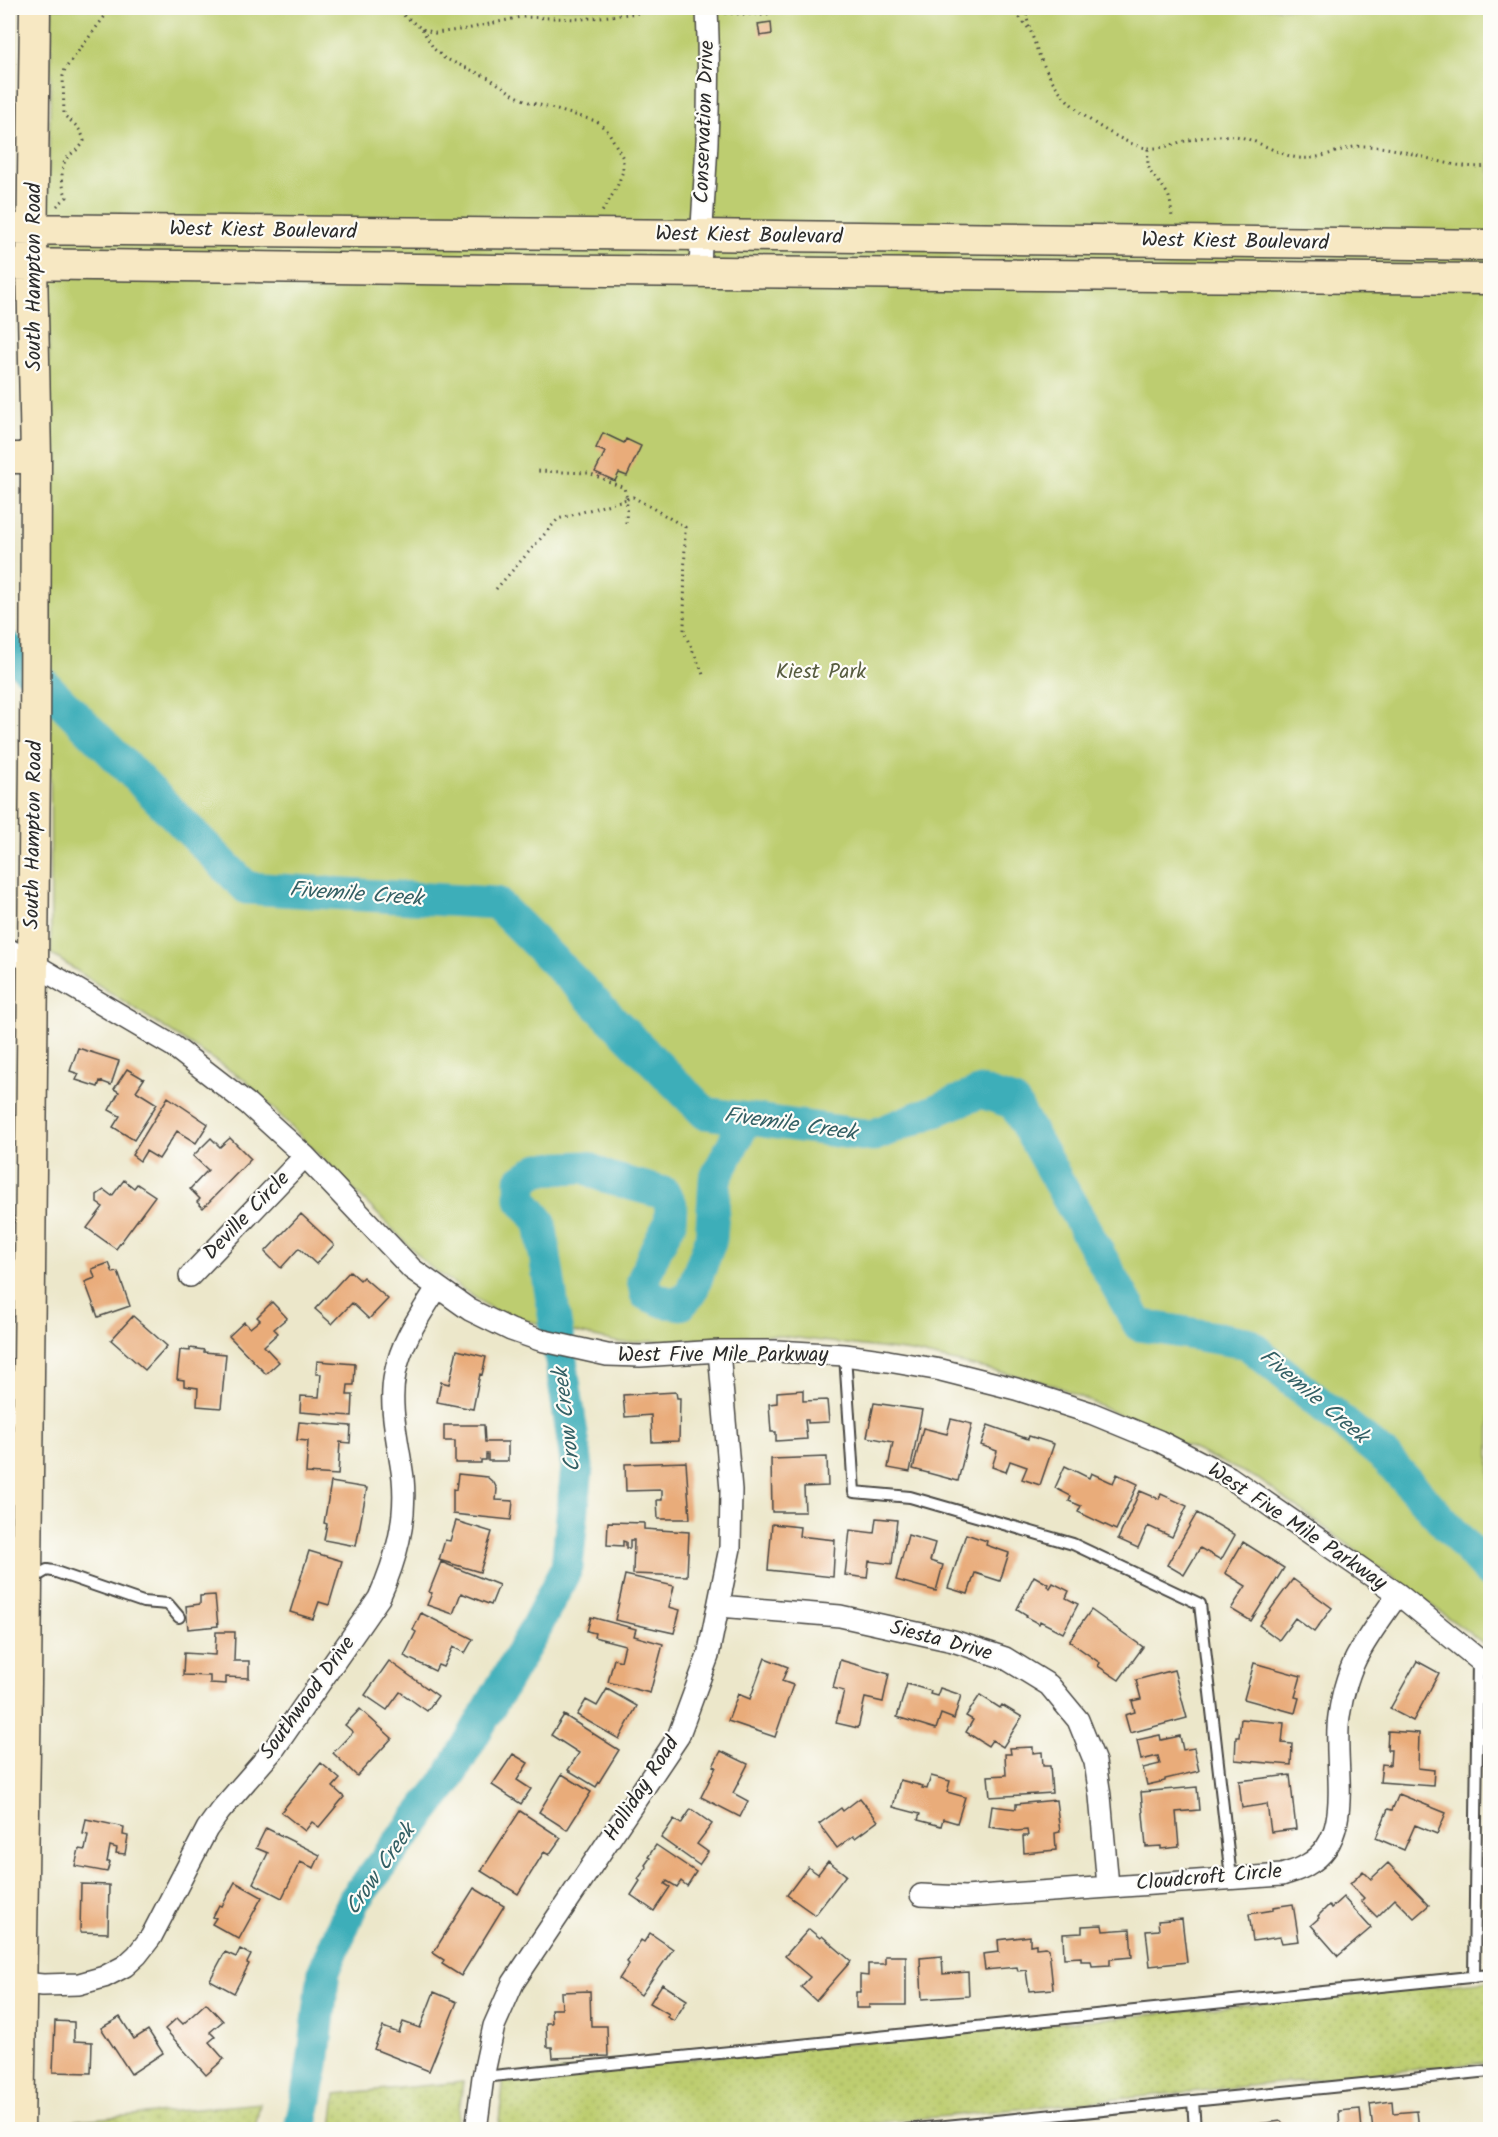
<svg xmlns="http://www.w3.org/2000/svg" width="1498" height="2137" font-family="Kalam,sans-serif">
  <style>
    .grass { fill: url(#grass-dots); stroke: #747c4e; stroke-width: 1.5 }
    .park { fill: #bdcd70; stroke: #747c4e; stroke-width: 1.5 }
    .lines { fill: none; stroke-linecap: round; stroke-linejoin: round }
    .river { stroke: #3eaeb9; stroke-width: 33 }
    .building { fill: #e9ac7a }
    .service-casing { stroke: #484743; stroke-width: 14 }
    .minor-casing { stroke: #484743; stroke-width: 24 }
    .secondary-casing { stroke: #484743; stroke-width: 33 }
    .path { stroke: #484743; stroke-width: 3; stroke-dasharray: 1.5 4.5; stroke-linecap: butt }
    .service { stroke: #fff; stroke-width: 10 }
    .minor { stroke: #fff; stroke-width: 21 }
    .secondary { stroke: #f7e8c3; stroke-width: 30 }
    .labels { text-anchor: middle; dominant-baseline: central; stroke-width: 4.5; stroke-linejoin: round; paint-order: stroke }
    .street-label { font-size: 21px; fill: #2b2b2b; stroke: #fdfcf7 }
    .park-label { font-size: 21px; fill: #575c40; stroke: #fdfcf7 }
    .water-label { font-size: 22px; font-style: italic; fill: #335f64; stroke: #fdfcf7 }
  </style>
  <defs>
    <pattern id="grass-dots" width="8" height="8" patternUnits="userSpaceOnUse" patternTransform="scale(1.5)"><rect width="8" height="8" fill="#bdcd70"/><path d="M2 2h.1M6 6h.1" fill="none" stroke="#a3b061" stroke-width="1.8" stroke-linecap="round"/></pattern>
  </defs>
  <rect width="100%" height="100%" fill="#fdfcf7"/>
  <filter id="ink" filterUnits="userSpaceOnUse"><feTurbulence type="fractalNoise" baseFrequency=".0167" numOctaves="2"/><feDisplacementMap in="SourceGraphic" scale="12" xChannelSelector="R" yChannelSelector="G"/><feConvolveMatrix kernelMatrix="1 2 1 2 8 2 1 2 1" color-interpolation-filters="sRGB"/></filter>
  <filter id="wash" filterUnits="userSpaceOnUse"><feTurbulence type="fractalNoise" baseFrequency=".008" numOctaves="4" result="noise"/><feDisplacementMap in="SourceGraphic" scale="24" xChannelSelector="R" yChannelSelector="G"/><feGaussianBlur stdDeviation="1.35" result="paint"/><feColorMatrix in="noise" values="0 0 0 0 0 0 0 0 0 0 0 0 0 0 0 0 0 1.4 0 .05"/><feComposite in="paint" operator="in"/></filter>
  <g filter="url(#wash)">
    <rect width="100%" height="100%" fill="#ece7ca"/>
    <path class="grass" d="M1490,1981v81l-674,67 -318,1 6,-53z
      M463,2082l-7,47h-124l4,-35z
      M260,2103l-5,26h-216v-5z"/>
    <path class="park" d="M52,8h1438v1640l-232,-169 -206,-95 -140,-32 -139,-17 -153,8 -121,-29 -69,-47 -184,-186 -195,-127 -3,-761z"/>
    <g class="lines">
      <path class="river" d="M8,648l239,240 249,15 209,210 167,23 109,-44 33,11 125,222 108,18 139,115 104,115
        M300,2130l13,-66 11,-93 30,-71 92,-118 87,-149 34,-66 10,-100 -37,-245 -19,-23v-18l18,-12 46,-2 23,11 56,15 7,11 -1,19 -14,26 -13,31 3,14 19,8 16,2 10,-11 20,-54 4,-60 31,-60"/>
    </g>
    <g id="blocks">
      <path class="building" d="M771,22l1,12 -12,2 -2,-12z
        M603,433l21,10 2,-4 15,7 -14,30 -8,-3 -4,8 -20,-9 10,-20 -9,-4z
        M78,1048l41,13 -8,24 -11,-4 -2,6 -22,-7 3,-6 -9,-3z
        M127,1069l17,10 -8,12 21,13 -23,36 -21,-13 7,-11 -11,-6 10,-18 -5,-3z
        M168,1097l40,27 -12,19 -19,-12 -18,28 -13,-8 -6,10 -8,-6z
        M211,1138l9,9 10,-9 21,21 -48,49 -6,-6 3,-3 -10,-10 18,-19 -15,-14z
        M124,1180l10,8 3,-4 18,12 -39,53 -29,-21 16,-21 -6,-4v-8l7,-5 8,6z
        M301,1214l33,31 -18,19 -17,-16 -18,20 -16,-16z
        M109,1263l4,10 5,-1 12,34 -32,11 -13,-35 10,-4 -3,-9z
        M350,1271l10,9 3,-3 25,22 -19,20 -17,-16 -20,21 -17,-15z
        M272,1302l15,16 -13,11 4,4 -14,13 15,16 -13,12 -37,-38 15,-14 6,6 10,-8 -3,-3z
        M133,1316l34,30 -22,24 -34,-30z
        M190,1348l14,2v2l22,2 -5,54 -24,-2 1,-18 -14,-2v-6l-7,-1 3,-29 10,1z
        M457,1350l29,7 -4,18 -2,-1 -7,35 -36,-7 4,-20 8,2z
        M317,1361l38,3 -1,21h-6l-1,10h6l-1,21 -52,-4 1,-16 18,1 2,-23h-5z
        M803,1390v11l24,-1 2,22 -21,1v-3h-3l2,19 -31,2v-9h-5l-2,-28 8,-1v-11z
        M676,1392l1,6h3l-1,43 -27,1 -1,-27 -26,2 -2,-22z
        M874,1403l48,7 -12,62 -22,-4 5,-26 -26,-5z
        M951,1419l21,5 -14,57 -45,-12 10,-41 24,6z
        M299,1422l52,4 -1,17 -10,-1 -2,33 -32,-2 2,-32 -11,-1z
        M444,1425h40l1,17h23v19h-20v-7h-2v6h-5v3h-26v-22h-11z
        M988,1425l40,14 1,-3 25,8 -14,41 -18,-6 5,-12 -17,-6 -4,11 -14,-5 5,-16 -16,-6z
        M827,1457l1,29 -24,1 1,25h-33l-1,-53z
        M686,1462l4,57h-32l-1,-19h5v-10l-36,1 -1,-27z
        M1065,1466l24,12 2,-5 22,10 4,-9 21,10 -22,46 -38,-18 3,-6 -12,-5 2,-5 -16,-8z
        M458,1474l29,3 7,6 3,6 -1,11 17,1 -2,19 -58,-6v-25l3,1z
        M331,1482l36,6 -11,58 -32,-6 3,-16 -3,-1z
        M1140,1491l19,8 2,-5 26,12 -15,31 -24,-11 -10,22 -20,-9z
        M1197,1513l38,22 -14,25 -21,-12 -16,27 -17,-10z
        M876,1518l21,2 -5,44 -23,-3 -2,17 -22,-3 5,-45 24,3z
        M456,1521l36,11 -12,40 -41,-12 6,-20 5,1z
        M608,1522l36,1v6l45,3 -2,44 -54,-2 1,-34h-4v8h-4v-6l-3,-1v5l-16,-1z
        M772,1524l28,3 -1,9 36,4 -2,37 -65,-7z
        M966,1534l21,7 -1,4 23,8 -9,28 -25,-8 -7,21 -20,-6z
        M908,1535l27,8 -5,18 13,4 -7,26 -40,-11z
        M1243,1542l41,26 -33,53 -20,-12 15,-23 -21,-13z
        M309,1551l33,10 -13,44 -10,-3 -6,17 -23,-7z
        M441,1562l58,23 -8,20 -30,-12 -8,21 -26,-9 5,-12 -3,-1z
        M625,1575l49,11 -5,21 11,3 -6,23 -59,-13z
        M1034,1576l14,8 -1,2 3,2 3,-5 16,8 -3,7 12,6 -15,29 -23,-12 -1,3 -13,-7 1,-2 -10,-6z
        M1293,1579l39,29 -18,24 -19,-14 -16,22 -20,-15z
        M215,1595l3,31 -30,3 -2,-23 14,-2v-8z
        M1091,1610l52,37 -24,33 -21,-14 2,-3 -31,-22z
        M421,1613l52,26 -8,14 -12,-6 -10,20 -5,-2 -3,6 -31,-15 12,-24 -3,-2z
        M591,1617l45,12 -2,7 29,8 -13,49 -42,-11 6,-23 7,2 4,-16 -31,-8 1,-4 -8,-2z
        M216,1632h19l-1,29h15v17l-23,-1v7l-16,-1v-7l-27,-1 1,-22 31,2z
        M765,1658l23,9 -6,14 11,4 -18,52 -47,-16 10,-27 12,5z
        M840,1660l49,14 -6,28 -18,-4 -7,30 -22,-5 8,-32 -11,-3z
        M389,1661l49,35 -11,15 -27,-19 -13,18 -22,-15z
        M1417,1661l22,12 -26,48 -23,-12z
        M1254,1663l47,13 -6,21 4,1 -4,15 -51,-14z
        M1174,1670l13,48 -57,15 -5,-18 10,-3 -3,-11 9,-2 -5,-19z
        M907,1684l24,7 -1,3 7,2 3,-8 21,7 -7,24 -13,-5 -5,15 -39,-12z
        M607,1689l30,17 -18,33 -42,-24 9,-15 11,6z
        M980,1695l20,13 2,-3 20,12 -19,30 -11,-7 -4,6 -22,-14 7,-12 -7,-4z
        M360,1709l32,29 -35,38 -24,-23 20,-21 -8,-7z
        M564,1715l55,35 -23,37 -28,-17 11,-17 -28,-18z
        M1241,1719l43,4 -2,20 10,1 -1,21 -56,-5 1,-23h3z
        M1388,1731l31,2 -1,35 16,2 -1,16 -53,-4 2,-18 8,1 1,-15h-4z
        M1160,1735l1,5 19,-4 3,14 11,-2 5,23 -34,8v2l-18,4 -4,-17 17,-4 -2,-8 -17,4 -4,-20z
        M1033,1747v6l9,-1 1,14h7l2,27 -62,4 -2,-21 18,-1 -1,-21h6l-1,-6z
        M721,1751l27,13 -15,29 15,8 -8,16 -39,-20 15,-30 -3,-1z
        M513,1754l15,9 -11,17 14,9 -10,15 -29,-19z
        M321,1763l19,16 -7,8 11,10 -25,30 -7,-5 -7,9 -24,-19z
        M562,1774l29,18 -24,38 -28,-18z
        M1290,1775l6,54 -25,3 -4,-28 -25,4 -3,-27z
        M931,1776l19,5 -3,11 18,5 -8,26 -14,-4 -2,7 -23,-6 2,-6 -27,-7 7,-27 23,6 -1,2 5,1z
        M1197,1787l2,23 -23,2 3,35 -18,2v-3l-15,1 -5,-55z
        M1399,1794l47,19 -9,21 -22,-9 -11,25 -28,-12 12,-29 4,1z
        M860,1798l18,23 -23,17 -2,-2 -16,12 -18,-24 22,-16 2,3z
        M1056,1800l4,32 -5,1 1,17 -32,3 -1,-17h5l-1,-6 -10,1 -28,-4 3,-21 24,3v-5z
        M691,1809l21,15 -15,20 11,8 -9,13 -38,-27 13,-19 7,5z
        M520,1811l41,27 -12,17 -5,-3 -26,42 -37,-23z
        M86,1819l38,8 -1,8 5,1 -3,18 -9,-1 1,-5 -7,-2 -3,16h3l-3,10 -32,-6 4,-17 6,1 3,-15 -5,-1z
        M266,1828l54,27 -6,13 -14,-6 -18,36 -29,-15 15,-30 -12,-5z
        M656,1845l40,27 -9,14 -6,-5 -4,6 -10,-6 -2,3 5,3 -16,24 -23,-16 9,-14 -2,-2 9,-12 -2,-2 5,-7 -2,-1z
        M828,1861l18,14 -31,40 -28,-20 21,-28 10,7z
        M1388,1863l41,42 -15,13 -19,-19 -18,18 -16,-16 3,-3 -14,-14 13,-13 8,8z
        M235,1882l27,15 -23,42 -27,-15 4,-6 -3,-1 6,-12 3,1z
        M81,1884l28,1 -1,48 -28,-1z
        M474,1888l30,18 -43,70 -19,-12 2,-4 -11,-7z
        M1343,1897l28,31 -33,28 -27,-31 8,-7 -1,-2 11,-11 2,3z
        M1293,1904l6,37 -17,2 -2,-6 -27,4 -4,-27 24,-4v-3z
        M1182,1919l5,43 -37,4 -4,-35 13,-1 -1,-9z
        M1102,1925l1,6 27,-2 2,28 -22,2v6l-18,1 -1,-5h-10v-4l-17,1 -1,-24 19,-1v-7z
        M809,1929l11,9 2,-2 29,25 -35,40 -15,-14 9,-10 -25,-21z
        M650,1933l23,16 -32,46 -22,-16 10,-15 -2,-2 14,-22 3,2z
        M1030,1936v9l6,-1v4l10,-1 3,2 4,40 -24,2 -3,-21 -8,1 -1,-4 -32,3 -2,-16 16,-2 -1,-12z
        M240,1949l11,6 -4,8 2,1 -15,29 -24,-13 15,-28 11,5z
        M885,1956h21v49h-37v3h-13v-16h4v-17l8,1v-12h17z
        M942,1956l1,18 25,-2 1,24 -47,3 -2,-41z
        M662,1984l25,16 -13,21 -7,-4 2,-3 -19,-11z
        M590,1991l1,35h16l1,30 -55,2 -1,-11h-5l-1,-24h6l-1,-14h11l-1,-17z
        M434,1992l23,10 -28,69 -55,-22 9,-22 16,6 4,-11 17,6z
        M206,2003l17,18 -13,11 5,5 -6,5 15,17 -18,16 -41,-46 12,-11 6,6z
        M120,2017l14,22 14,-9 15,23 -32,21 -30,-46z
        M55,2021l19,1v19l18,1 -1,31 -38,-1z
        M1392,2101l1,12 24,-2 2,19h-46l-3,-26z
        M1360,2109l2,21h-22l-1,-19z
        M1281,2121l5,7 11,-1 5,3h-43l-1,-6z"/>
    </g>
  </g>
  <g filter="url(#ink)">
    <use href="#blocks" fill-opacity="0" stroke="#484743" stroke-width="1.5"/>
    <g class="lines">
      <g class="service-casing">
        <path id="service" d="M845,1355l9,137 56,5 163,47 127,60 31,274
          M32,1579l15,-9 6,1 90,31 25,2 11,13
          M1474,1977l4,-318
          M483,2077l1007,-102
          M1193,2101l2,29
          M906,2130l584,-59"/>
      </g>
      <g class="minor-casing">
        <path id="minor" d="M700,272c1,-43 5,-86 7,-130 2,-45 2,-90 0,-134
          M8,949l165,97 75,58 57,52 107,113 58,41 41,20 29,10 67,15 33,1 79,-5h57l69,4 43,6 53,9 75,19 75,24 68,28 70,36 169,117 80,65 12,8
          M190,1276l115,-120
          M8,1414h20
          M719,1606l121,10 113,25 52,17 44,27 29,35 17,42 5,34 8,90
          M921,1895l44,2 317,-22c8,-3 18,-5 25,-10 50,-27 25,-102 32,-149 3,-20 10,-47 21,-65 11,-20 25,-38 38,-57
          M10,1982l33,3 36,-1 25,-7 21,-11 12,-11 14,-18 56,-108 13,-18 54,-62 105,-151c17,-38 28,-77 24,-120 -4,-33 -15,-71 -8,-104 6,-32 25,-59 42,-86
          M476,2130l7,-53 11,-51 19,-43 165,-246 30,-81 22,-108 1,-58 -12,-139"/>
      </g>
      <g class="secondary-casing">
        <path id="secondary" d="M8,229l693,6 789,10
          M8,264l492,6 990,9
          M8,458h28
          M19,2130l7,-447 9,-927 1,-298 -4,-194 3,-256"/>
      </g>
      <path class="path" d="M394,8l28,21 13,4 32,-4 54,-12 61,2 84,-9h22
        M1012,8l17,21
        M1026,8c0,13 6,26 10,39 16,43 39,67 80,89 9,5 23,12 34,12 12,1 23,-4 35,-7 15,-4 34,-6 50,-5 22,3 42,19 64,22 23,3 45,-13 67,-12 45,1 78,25 124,20
        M725,13l38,2 27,-7
        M422,29l12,20 10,9 45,20 27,18 13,6 67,19 12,10 15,27v13l-6,16 -15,25
        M1148,149c-2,29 6,23 19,44 4,6 4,16 5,24
        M57,206l10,-9c-5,-9 -8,-29 0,-39 6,-7 12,-7 17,-17 -3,-14 -11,-17 -20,-26l-1,-39 2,-7 46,-61
        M626,523l1,-24 6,-2 52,30 -1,105 18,39 1,4
        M496,589l62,-70 69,-20 -3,-11 -35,-15 -53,-2"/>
      <use href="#service" class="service"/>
      <use href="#minor" class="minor"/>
      <use href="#secondary" class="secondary"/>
    </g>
  </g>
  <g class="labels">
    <g class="street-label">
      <text transform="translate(705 122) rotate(-88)">Conservation Drive</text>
      <text transform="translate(263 231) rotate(1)">West Kiest Boulevard</text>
      <text transform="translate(749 236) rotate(1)">West Kiest Boulevard</text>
      <text transform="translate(1235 242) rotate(1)">West Kiest Boulevard</text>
      <text transform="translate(34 277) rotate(-90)">South Hampton Road</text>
      <text transform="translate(34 835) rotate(-89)">South Hampton Road</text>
      <text transform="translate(247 1216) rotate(-46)">Deville Circle</text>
      <text x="723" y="1355">West Five Mile Parkway</text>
      <text transform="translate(1297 1527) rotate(34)">West Five Mile Parkway</text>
      <text transform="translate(941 1641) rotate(15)">Siesta Drive</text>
      <text transform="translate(308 1698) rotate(-54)">Southwood Drive</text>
      <text transform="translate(642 1789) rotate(-57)">Holliday Road</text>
      <text transform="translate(1209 1878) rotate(-5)">Cloudcroft Circle</text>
    </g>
    <g class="park-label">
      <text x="821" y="672">Kiest Park</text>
    </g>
    <g class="water-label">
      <text transform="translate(356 895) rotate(4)">Fivemile Creek</text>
      <text transform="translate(790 1125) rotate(8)">Fivemile Creek</text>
      <text transform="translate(1313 1397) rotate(40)">Fivemile Creek</text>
      <text transform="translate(568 1420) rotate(-97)">Crow Creek</text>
      <text transform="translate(381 1870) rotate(-55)">Crow Creek</text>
    </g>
  </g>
  <rect width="1498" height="2137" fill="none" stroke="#fdfcf7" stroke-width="30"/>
</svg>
